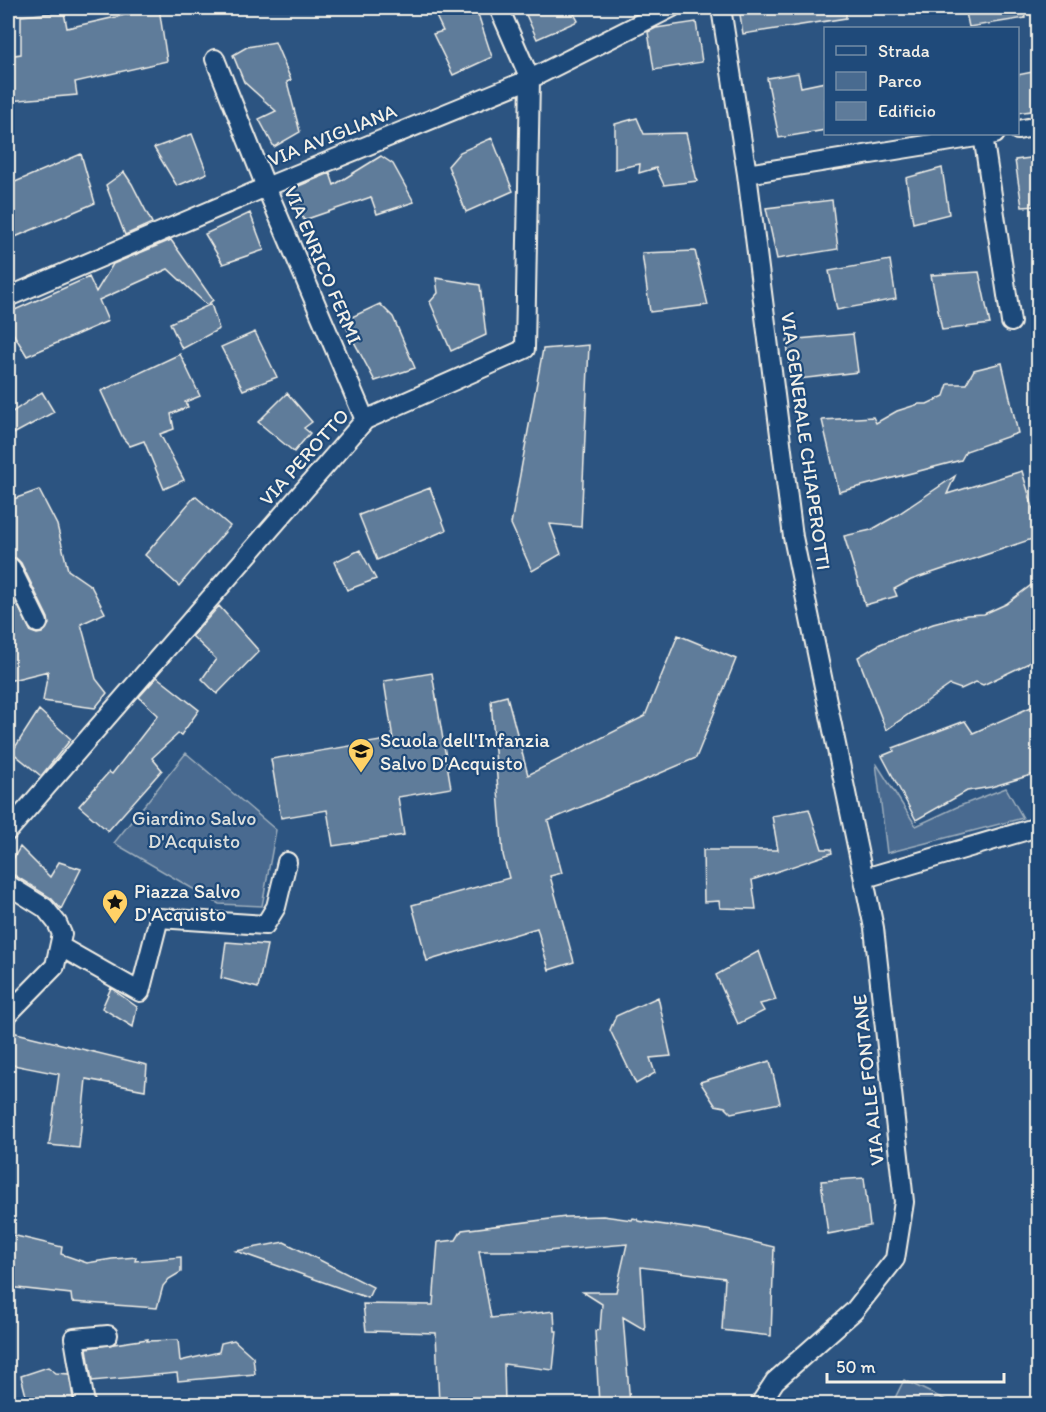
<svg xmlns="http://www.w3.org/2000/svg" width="1046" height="1412" font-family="Itim,sans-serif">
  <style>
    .green { fill: #496b90; stroke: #9eaebc; stroke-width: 1.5 }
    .building { fill: #5e7b9a; stroke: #f4f1e8; stroke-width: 1.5 }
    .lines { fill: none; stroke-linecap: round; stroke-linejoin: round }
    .street-casing { stroke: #f4f1e8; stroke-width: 22 }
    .street { stroke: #1f4a7a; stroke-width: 18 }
    .labels { text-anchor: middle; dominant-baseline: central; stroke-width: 4.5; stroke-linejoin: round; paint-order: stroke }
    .street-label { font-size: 20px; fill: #f4f1e8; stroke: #1f4a7a }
    .poi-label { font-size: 20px; fill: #f4f1e8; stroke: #1f4a7a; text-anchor: start }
    .park-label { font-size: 20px; fill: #dadddb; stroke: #1f4a7a }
  </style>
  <rect width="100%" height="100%" fill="#2c5481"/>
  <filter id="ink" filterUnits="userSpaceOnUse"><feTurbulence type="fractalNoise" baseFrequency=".0167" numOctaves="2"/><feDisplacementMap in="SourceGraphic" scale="12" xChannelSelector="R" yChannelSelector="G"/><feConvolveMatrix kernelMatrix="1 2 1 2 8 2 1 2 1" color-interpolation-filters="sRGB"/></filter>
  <g filter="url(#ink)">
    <path class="green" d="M186,753l90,77 -14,76 -43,-2 -105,-61z
      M876,763l40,63 41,-19 49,-19 17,30 -136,35z
      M904,1380l50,24h-62z"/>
    <path class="building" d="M156,8h3l8,53 -92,21 2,13 -69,6v-45l13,-2v-38l43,-4 3,16z
      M432,8h44l16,49 -39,18 -20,-41 10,-3z
      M523,8h48l7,13 -41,18z
      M739,8h107v10l-103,16z
      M965,8h59l1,10 -56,9z
      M696,22l6,40 -48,8 -6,-38 8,-4z
      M275,42l16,38 -4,2 13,50 -26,15 -15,-28 17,-8 -32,-29 -11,-27 14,-8z
      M1038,71v39l-21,3v-38z
      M798,73l3,14 24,-5v48l-46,8 -12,-60z
      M637,118l7,16 42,-1 11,48 -33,4 -8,-17 -17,5 1,-9 -25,5v-45z
      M192,134l15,39 -30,13 -23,-38z
      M492,138l21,53 -47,21 -18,-46 12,-14z
      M81,154l14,49 -87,37v-55z
      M381,156l12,8 21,38 -37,12 -6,-17 -67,23 -15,-30 41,-17 4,12z
      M1038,157v49l-16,1 -7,-47z
      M942,168l7,46 -36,9 -7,-45z
      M124,172l8,12 20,39 -27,12 -19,-50z
      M832,200l6,49 -61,10 -11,-51z
      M250,213l14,37 -41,14 -18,-30z
      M171,240l42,60 -6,5 -39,-36 -69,31 9,21 -81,35 -19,-31v-12l81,-36 7,15 17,-28z
      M695,251l13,54 -58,7 -8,-59z
      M890,260l6,39 -59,11 -8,-39z
      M979,272l11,52 -48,6 -11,-55z
      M436,278l44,7 6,50 -35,16 -21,-49 8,-9z
      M211,304l8,25 -37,20 -12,-26z
      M380,304l13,13 22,51 -40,13 -32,-60z
      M255,332l22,45 -34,13 -22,-43z
      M853,334l5,38 -68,8 -3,-40z
      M589,345l-8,182 -31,-3 11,30 -29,17 -21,-47 32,-175z
      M180,354l20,42 -15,6 3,5 -17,7 3,15 -14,5 24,46 -20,9 -20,-48 -14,5 -7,-8 -22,-47z
      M1002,363l16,70 -52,18 -5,9 -122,32 -17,-72 51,-3 3,6 21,-12 22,-7h8l17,-8 4,-12h18l8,-14z
      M42,392l12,20 -46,25v-22z
      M287,393l25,29 -8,6 6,5 -16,19 -36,-30z
      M1022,471l16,54v12l-127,43 -17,9 3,7 -32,9 -21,-69 27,-6 23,-13 61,-41 -8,18z
      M430,488l16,42 -69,30 -18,-45z
      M39,490l18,35 11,45 23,16 14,27 -24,11 15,55 11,14 -12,15 -52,-7 5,-30 -40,10v-95l23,46 6,2 5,-1 7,-9 -1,-6 -27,-55 -5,-5h-8v-57z
      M195,496l35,30 -51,60 -34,-31z
      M360,550l16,29 -29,11 -13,-28z
      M1038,580v73l-3,2 -8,9 -44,21 -7,-3 -15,7 -11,-4 -64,45 -28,-73 22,-13 53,-20 34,-9 17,-1 22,-10z
      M219,606l40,45 -42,43 -15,-15 14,-20 -24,-23z
      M678,635l58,24 -40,99 -148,63 14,52 -12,3 24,86 -25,8 -12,-42 -110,33 -15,-56 97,-27 -6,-23 -12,-155 16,-4 21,79 117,-59z
      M432,673l19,115 -53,9 6,38 -71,11 -6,-36 -46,8 -10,-59 122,-20 -9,-58z
      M157,677l42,33 -18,25 -3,-1 -26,24 10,12 -54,61 -29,-25 30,-34 3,2 46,-59 -19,-18z
      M1038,704v69l-47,14 -24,4 -51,29 -34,-64 12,-5 -1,-3 72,-27 8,12z
      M39,710l32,29 -30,37 -29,-24z
      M809,809l13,40h9l1,4 -80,27 4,29 -36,-1 -1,-7 -15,1 -1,-52h75l-6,-34z
      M20,847l30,30 9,-15 22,7 -20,40 -10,-11 -37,-23 -6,-1v-6z
      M226,942l41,3 -9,43 -37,-10z
      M759,951l17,49 -16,4 4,7 -26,13 -22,-49z
      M111,988l26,19 -4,20 -31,-19z
      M658,997l13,59 -21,2 5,15 -19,11 -26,-54 6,-14z
      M8,1031l139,34 -2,25 -59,-11 -7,69 -30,-3 10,-71 -51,-10z
      M770,1061l10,42 -49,10 -6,-6 -10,-2 -15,-23z
      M864,1178l6,48 -42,8 -7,-53z
      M603,1216l29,4 1,-2 4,1 1,2 69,10 67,16 -3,89 -49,-6 3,-52 -84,-11 4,63 -22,-13 7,87h-31l-4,-73 5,-1 2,-26 -19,-12h33l11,-48 -81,7h-67l12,67 63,-7 1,20h2l-4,39 -49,-6 1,40h-66l-3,-71 -70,-2 -3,-27 70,1 5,-63 18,-2 6,-10 104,-13z
      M8,1234l54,13 -1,7 26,9 25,-4 24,-2 -1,4 46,-4v15l-12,7 -6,7 -6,22 -85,-6 -1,-8 -63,-7z
      M284,1242l89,45 -5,11 -132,-47z
      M148,1339l-1,2 31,-1 2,21 39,-9 2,-9 13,-3 19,17 2,17 -77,7 -1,-8 -85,8 -5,-33z
      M48,1367l8,6 13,1 5,30h-46l-7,-28z"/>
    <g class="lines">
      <g class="street-casing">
        <path id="street" d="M721,8l26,166 46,363 81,391 30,274 -9,57 -41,52 -79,70 -15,23
          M215,59l51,128 99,233
          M1018,130l20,-4
          M983,135l28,187
          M747,174l248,-40
          M8,297l258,-110 264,-108 141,-71
          M8,570l3,-2 27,55
          M8,831l357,-411 160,-71 5,-270 -31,-71
          M865,878l173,-51
          M8,885l37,23 12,15 5,11 -7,32 -47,48
          M61,947l79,45 19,-74 106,7 11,-18 11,-45
          M85,1404l-11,-66 34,-3"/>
      </g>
      <use href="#street" class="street"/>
    </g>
  </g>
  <defs>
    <g id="school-pin" transform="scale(1.35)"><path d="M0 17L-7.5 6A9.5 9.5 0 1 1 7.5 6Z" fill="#ffd166" stroke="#1f4a7a"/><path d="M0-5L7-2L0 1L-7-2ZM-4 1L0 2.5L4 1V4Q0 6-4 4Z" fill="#111"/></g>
    <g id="sight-pin" transform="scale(1.35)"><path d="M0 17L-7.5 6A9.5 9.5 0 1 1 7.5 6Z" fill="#ffd166" stroke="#1f4a7a"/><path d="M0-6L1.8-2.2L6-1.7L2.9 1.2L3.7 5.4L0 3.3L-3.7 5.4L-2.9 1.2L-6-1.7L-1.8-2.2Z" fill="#111"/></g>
  </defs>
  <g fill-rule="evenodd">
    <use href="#school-pin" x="361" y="751"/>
    <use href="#sight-pin" x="115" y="902"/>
  </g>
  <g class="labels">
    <g class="street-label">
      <text transform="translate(332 135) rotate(-22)">VIA AVIGLIANA</text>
      <text transform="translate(323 265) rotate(67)">VIA ENRICO FERMI</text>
      <text transform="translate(806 441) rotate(82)">VIA GENERALE CHIAPEROTTI</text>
      <text transform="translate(304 457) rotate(-48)">VIA PEROTTO</text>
      <text transform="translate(868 1080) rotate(-96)">VIA ALLE FONTANE</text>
    </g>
    <g class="poi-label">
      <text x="380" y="740">Scuola dell'Infanzia<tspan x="380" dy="23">Salvo D'Acquisto</tspan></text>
      <text x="134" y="891">Piazza Salvo<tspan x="134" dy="23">D'Acquisto</tspan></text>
    </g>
    <g class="park-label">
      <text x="194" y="818">Giardino Salvo<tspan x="194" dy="23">D'Acquisto</tspan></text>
    </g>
  </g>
  <rect width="1046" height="1412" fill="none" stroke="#1f4a7a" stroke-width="30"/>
  <rect x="15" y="15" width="1016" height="1382" fill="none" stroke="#f4f1e8" stroke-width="2" filter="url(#ink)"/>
  <rect x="824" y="27" width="195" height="108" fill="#1f4a7a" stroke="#748da6" stroke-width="1.5"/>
  <rect x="836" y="46" width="30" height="9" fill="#1f4a7a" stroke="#748da6" stroke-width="1.5"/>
  <text x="878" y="57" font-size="18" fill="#f4f1e8">Strada</text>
  <rect x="836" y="72" width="30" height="18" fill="#496b90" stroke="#748da6" stroke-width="1.5"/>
  <text x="878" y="87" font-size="18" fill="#f4f1e8">Parco</text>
  <rect x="836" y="102" width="30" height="18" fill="#5e7b9a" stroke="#748da6" stroke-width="1.5"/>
  <text x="878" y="117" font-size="18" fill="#f4f1e8">Edificio</text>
  <path d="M827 1373v9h177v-9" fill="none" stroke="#f4f1e8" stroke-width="3"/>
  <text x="836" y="1373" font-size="18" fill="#f4f1e8" stroke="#1f4a7a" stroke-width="4.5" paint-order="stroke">50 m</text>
</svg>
